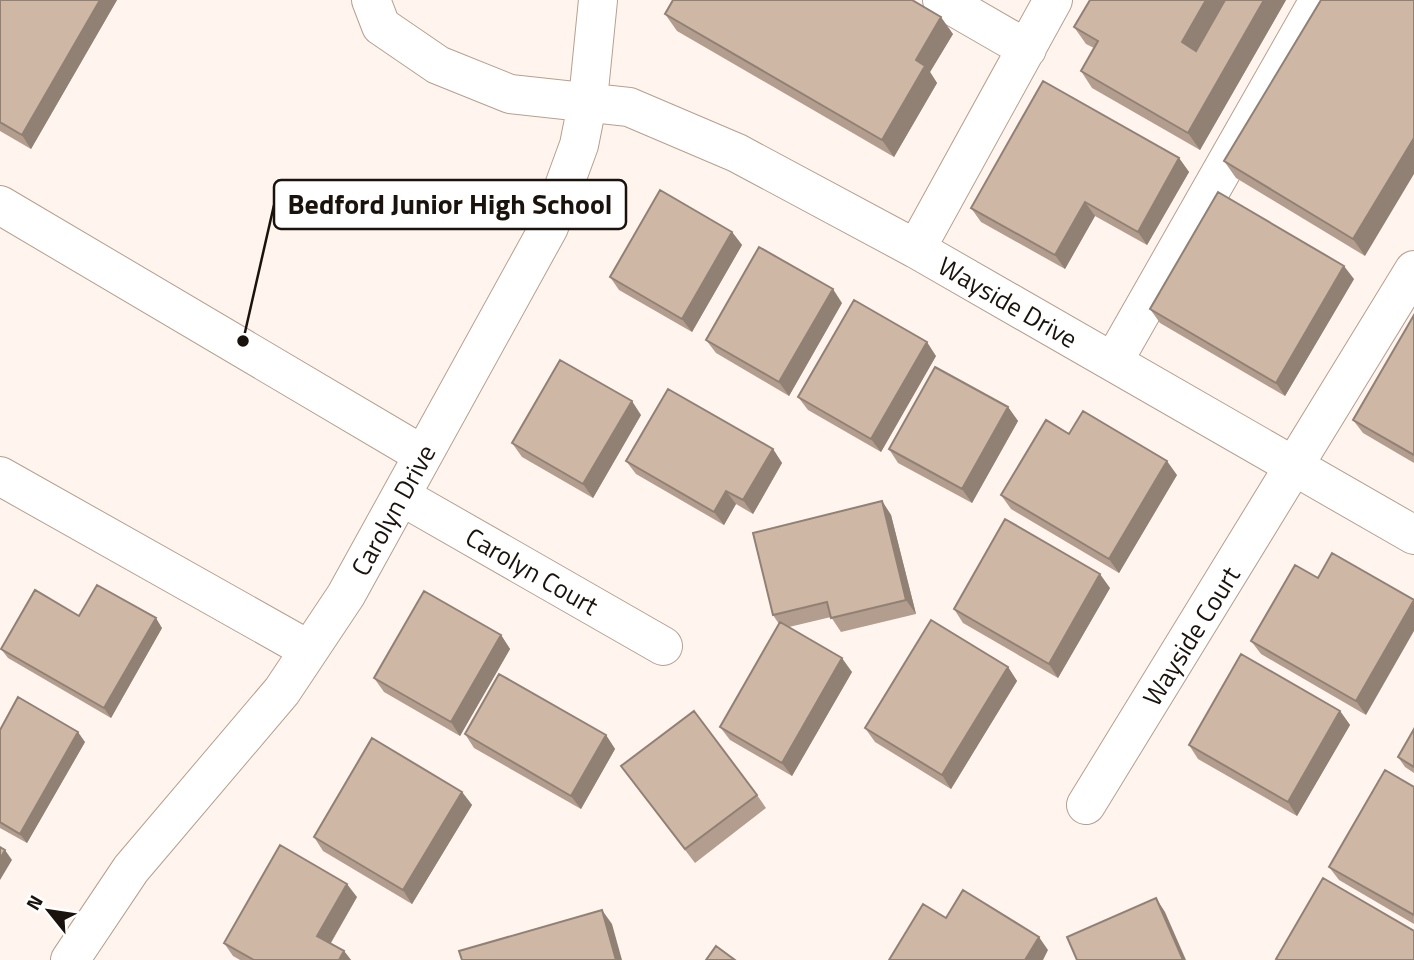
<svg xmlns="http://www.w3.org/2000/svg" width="1414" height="960" font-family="'Titillium Web',sans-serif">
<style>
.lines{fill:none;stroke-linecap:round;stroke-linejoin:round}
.minor-casing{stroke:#b69f8e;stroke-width:40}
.minor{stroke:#fff;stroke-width:38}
.wall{fill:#b29d8e}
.shaded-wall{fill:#918074}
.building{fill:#cfb7a5;stroke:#918074;stroke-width:2}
.labels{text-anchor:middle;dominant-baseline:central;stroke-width:5;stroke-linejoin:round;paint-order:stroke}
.street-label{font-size:26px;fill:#1a120c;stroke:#fff}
.leader{fill:none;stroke:#1a120c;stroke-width:2.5}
.callout-dot{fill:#1a120c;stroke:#fff;stroke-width:2.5}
.callout{fill:#fff;stroke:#1a120c;stroke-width:2.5}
.callout-label{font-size:28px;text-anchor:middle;font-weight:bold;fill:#1a120c}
</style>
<rect width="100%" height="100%" fill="#fff5ee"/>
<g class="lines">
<defs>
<path id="minor" d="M 371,0 L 381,26 L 438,65 L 510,94 L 629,107 L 737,153 L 916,249 L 1414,535
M 942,0 L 1027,49
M 0,205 L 423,455
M 916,249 L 1053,0
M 1113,362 L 1319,0
M 0,476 L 309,650
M 401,496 L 663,646
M 1086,805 L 1414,270
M 70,960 L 131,869 L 282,691 L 346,595 L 549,227 L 579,145 L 588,100 L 598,0"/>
</defs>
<use href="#minor" class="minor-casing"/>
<use href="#minor" class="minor"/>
</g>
<path class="wall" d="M 0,0 L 117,0 L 31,149 L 0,131 Z
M 1090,0 L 1286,0 L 1200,150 L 1092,88 L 1081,71 L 1094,48 L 1086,44 L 1074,27 Z
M 1321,0 L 1365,256 L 1236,178 L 1224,161 Z
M 665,14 L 953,34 L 930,72 L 937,83 L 894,157 L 677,31 Z
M 1179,158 L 1189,172 L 1147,245 L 1095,216 L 1065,269 L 981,222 L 971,208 Z
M 732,232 L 742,245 L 692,332 L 619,290 L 610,277 Z
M 1354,279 L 1285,396 L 1160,323 L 1150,309 Z
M 842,303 L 789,396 L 716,353 L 706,340 Z
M 1414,315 L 1414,463 L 1363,433 L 1353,420 Z
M 936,356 L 881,452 L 808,410 L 798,397 Z
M 1008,407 L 1018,421 L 972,503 L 898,463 L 889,449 Z
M 641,415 L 593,498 L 522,457 L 512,443 Z
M 773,449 L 782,463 L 753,514 L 736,504 L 724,525 L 636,474 L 626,461 Z
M 1177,475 L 1119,573 L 1011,509 L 1001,495 Z
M 882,501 L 891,515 L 916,614 L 841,632 L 831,617 L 789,627 L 852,672 L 792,776 L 730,740 L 720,727 L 779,624 L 773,615 Z
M 1295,565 L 1366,715 L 1261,654 L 1251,641 Z
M 1110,588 L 1058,678 L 963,623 L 954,609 Z
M 79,616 L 162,628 L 111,718 L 8,658 L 1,649 Z
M 501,635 L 510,649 L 460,736 L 384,692 L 374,678 Z
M 1008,667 L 1017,681 L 951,789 L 875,742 L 865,728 Z
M 1340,711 L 1350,725 L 1297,816 L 1198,759 L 1189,745 Z
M 1414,729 L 1414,773 L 1405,767 L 1398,757 Z
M 0,730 L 85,742 L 27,843 L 0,828 Z
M 465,734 L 606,735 L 615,749 L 581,809 L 474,748 Z
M 621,766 L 757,795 L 766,808 L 695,863 Z
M 1414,787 L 1414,924 L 1339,880 L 1329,867 Z
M 462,792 L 472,805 L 412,904 L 323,851 L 314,837 Z
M 357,897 L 331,943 L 344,951 L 351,960 L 240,960 L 233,956 L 224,943 Z"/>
<path class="shaded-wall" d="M 100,0 L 117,0 L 31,149 L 22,135 Z
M 1206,0 L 1227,0 L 1193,59 L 1182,42 Z
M 1264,0 L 1286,0 L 1200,150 L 1188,133 Z
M 941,17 L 953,34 L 930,72 L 937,83 L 894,157 L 882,140 L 916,60 Z
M 1414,138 L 1414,174 L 1365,256 L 1353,239 Z
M 1179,158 L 1189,172 L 1147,245 L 1138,232 Z
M 1085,202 L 1095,216 L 1065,269 L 1055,255 Z
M 732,232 L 742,245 L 692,332 L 682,319 Z
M 1344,266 L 1354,279 L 1285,396 L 1276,383 Z
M 833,289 L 842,303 L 789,396 L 779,382 Z
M 927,342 L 936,356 L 881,452 L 871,439 Z
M 632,401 L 641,415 L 593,498 L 583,484 Z
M 1008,407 L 1018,421 L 972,503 L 962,489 Z
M 773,449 L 782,463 L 753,514 L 743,500 Z
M 1167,461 L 1177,475 L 1119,573 L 1109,559 Z
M 726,491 L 736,504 L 724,525 L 714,512 Z
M 882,501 L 891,515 L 916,614 L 906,600 Z
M 1100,574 L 1110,588 L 1058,678 L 1049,664 Z
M 1414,601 L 1414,631 L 1366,715 L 1356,701 Z
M 156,618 L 162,628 L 111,718 L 104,708 Z
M 501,635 L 510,649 L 460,736 L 451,722 Z
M 842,658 L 852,672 L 792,776 L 782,763 Z
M 1008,667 L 1017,681 L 951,789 L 942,775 Z
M 1340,711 L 1350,725 L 1297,816 L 1288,802 Z
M 78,732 L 85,742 L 27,843 L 20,834 Z
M 606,735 L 615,749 L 581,809 L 571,796 Z
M 462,792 L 472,805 L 412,904 L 403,890 Z
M 5,850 L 12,860 L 0,880 L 0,859 Z
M 347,884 L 357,897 L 327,949 L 317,936 Z
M 1156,898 L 1165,912 L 1186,960 L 1183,960 Z
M 602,910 L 612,924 L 622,960 L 616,960 Z
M 1039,937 L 1048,950 L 1043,960 L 1025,960 Z
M 344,951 L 351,960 L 339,960 Z"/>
<path class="building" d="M 0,0 L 100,0 L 22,135 L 0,122 Z
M 673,0 L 912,0 L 941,17 L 916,60 L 925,66 L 882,140 L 665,14 Z
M 1090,0 L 1206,0 L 1182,42 L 1196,51 L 1225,0 L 1264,0 L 1188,133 L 1081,71 L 1098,41 L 1074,27 Z
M 1321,0 L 1414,0 L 1414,138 L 1353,239 L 1224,161 Z
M 1043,81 L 1179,158 L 1138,232 L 1085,202 L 1055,255 L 971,208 Z
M 660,190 L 732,232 L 682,319 L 610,277 Z
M 1218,192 L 1344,266 L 1276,383 L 1150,309 Z
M 759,247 L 833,289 L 779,382 L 706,340 Z
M 854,300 L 927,342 L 871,439 L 798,397 Z
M 1414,315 L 1414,455 L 1353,420 Z
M 560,360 L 632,401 L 583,484 L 512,443 Z
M 935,367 L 1008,407 L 962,489 L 889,449 Z
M 668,389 L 773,449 L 743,500 L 726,491 L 714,512 L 626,461 Z
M 1083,411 L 1167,461 L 1109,559 L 1001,495 L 1046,420 L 1069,434 Z
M 882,501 L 906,600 L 831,618 L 827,602 L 773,615 L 753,533 Z
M 1005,519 L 1100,574 L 1049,664 L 954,609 Z
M 1332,553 L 1414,600 L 1356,701 L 1251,641 L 1295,565 L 1318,578 Z
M 97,585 L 156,618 L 104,708 L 1,649 L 35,590 L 79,616 Z
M 424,591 L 501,635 L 451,722 L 374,678 Z
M 931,620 L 1008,667 L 942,775 L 865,728 Z
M 780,622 L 842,658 L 782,763 L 720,727 Z
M 1241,654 L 1340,711 L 1288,802 L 1189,745 Z
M 499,674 L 606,735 L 571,796 L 465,734 Z
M 18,697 L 78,732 L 20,834 L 0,822 L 0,730 Z
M 694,711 L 757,795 L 685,849 L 621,766 Z
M 1414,729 L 1414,767 L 1398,757 Z
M 372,738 L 462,792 L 403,890 L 314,837 Z
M 1385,770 L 1414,787 L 1414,915 L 1329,867 Z
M 280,845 L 347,884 L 317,936 L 344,951 L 339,960 L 254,960 L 224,943 Z
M 0,847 L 5,850 L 0,859 Z
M 1323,878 L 1414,931 L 1414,960 L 1278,960 L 1276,959 Z
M 963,890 L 1039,937 L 1025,960 L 889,960 L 923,904 L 946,918 Z
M 1156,898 L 1183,960 L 1077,960 L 1067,937 Z
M 602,910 L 616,960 L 462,960 L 459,951 Z
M 716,946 L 735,960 L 706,960 Z"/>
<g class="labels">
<g class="street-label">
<text transform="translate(1008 302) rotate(30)">Wayside Drive</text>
<text transform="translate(393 510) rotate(-61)">Carolyn Drive</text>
<text transform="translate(532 571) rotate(30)">Carolyn Court</text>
<text transform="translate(1191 636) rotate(-58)">Wayside Court</text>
</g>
</g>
<path class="leader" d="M243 341L274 205"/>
<circle class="callout-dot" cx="243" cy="341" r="7"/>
<rect class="callout" x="274" y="180" width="352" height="49" rx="7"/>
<g class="callout-label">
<text x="450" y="214">Bedford Junior High School</text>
</g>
<g transform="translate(49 911) rotate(300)" stroke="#ffffff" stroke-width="5" paint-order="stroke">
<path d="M0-5L12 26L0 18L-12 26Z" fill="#1a120c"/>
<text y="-10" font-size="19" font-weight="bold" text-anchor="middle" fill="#1a120c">N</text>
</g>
</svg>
